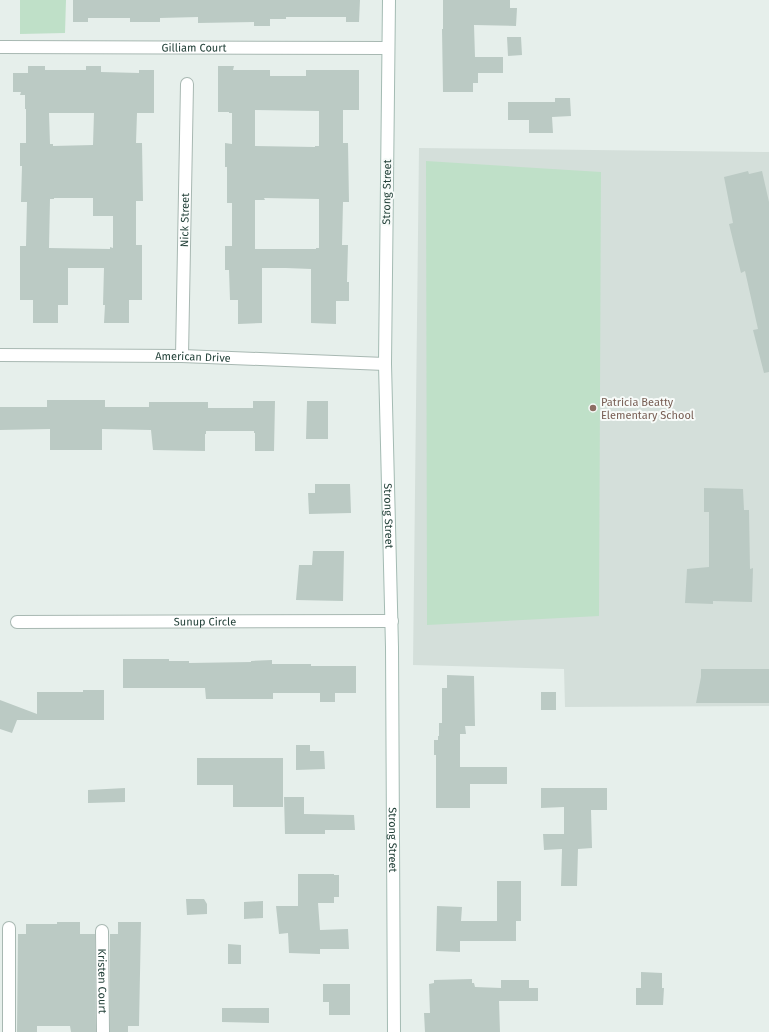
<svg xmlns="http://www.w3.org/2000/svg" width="769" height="1032" font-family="'Fira Sans',sans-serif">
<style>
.built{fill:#d4dfda}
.green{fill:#bfe0c8}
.building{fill:#bbcac4;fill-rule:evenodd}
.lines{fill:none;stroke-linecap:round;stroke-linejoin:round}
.street-casing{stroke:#a8b8b2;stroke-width:14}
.secondary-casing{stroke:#a4bbb3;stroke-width:14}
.street{stroke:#fff;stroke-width:12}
.secondary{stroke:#fff;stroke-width:12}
.education-dot{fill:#8d6e63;stroke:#f7fbf9;stroke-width:1.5}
.labels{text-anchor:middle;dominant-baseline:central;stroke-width:4;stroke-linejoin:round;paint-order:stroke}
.street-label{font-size:11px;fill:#24423a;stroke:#f7fbf9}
.education-label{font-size:11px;fill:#785e54;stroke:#f7fbf9;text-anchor:start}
</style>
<rect width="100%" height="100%" fill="#e6efeb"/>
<path class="built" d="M 419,148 L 769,152 L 769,706 L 565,707 L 564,669 L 413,665 Z"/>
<path class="green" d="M 20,0 L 66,0 L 65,33 L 20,34 Z
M 426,161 L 601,172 L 599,616 L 427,625 Z"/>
<path class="building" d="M 73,0 L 360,0 L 359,22 L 346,22 L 346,17 L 286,17 L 286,19 L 270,19 L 270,26 L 254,26 L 254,22 L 198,23 L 198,17 L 160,18 L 160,22 L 130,22 L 130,18 L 88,18 L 88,22 L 73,22 Z
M 443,0 L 510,0 L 510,8 L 517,8 L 516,26 L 474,25 L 475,57 L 503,57 L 503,73 L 478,73 L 478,83 L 473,83 L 473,92 L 443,92 L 442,29 L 443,29 Z
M 507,37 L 521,37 L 522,55 L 508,56 Z
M 28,66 L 45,66 L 45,70 L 86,70 L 86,66 L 101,66 L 101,72 L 139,73 L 139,70 L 154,70 L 154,113 L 137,113 L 136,143 L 142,143 L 143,201 L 136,201 L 136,245 L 142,245 L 142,300 L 129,300 L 129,323 L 104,323 L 105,305 L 103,305 L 104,268 L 68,268 L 68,305 L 58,305 L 58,323 L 33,323 L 33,300 L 20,300 L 20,246 L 26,246 L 27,202 L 21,202 L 22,166 L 20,166 L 20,143 L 26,143 L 26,109 L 25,109 L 25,95 L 20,95 L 21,92 L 13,92 L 13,73 L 28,73 ZM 49,113 L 94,113 L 93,145 L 53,146 L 53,144 L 50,144 ZM 54,198 L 93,198 L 93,216 L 113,216 L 113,248 L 110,247 L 110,249 L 49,248 L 50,199 L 54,199 Z
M 218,66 L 234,66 L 233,70 L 270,70 L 270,76 L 306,76 L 306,70 L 359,70 L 359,110 L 343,110 L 343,143 L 348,143 L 349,202 L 343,202 L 342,245 L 348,245 L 347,282 L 349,282 L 349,301 L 336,301 L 336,324 L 311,323 L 311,269 L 286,268 L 262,268 L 262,323 L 238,324 L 238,300 L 230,300 L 229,270 L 225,270 L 225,246 L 232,246 L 232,203 L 227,203 L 227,167 L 225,167 L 225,143 L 232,144 L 232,113 L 229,113 L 229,112 L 218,112 ZM 255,110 L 319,111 L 319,146 L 315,146 L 315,147 L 255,146 ZM 264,198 L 319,199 L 319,248 L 316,248 L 316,249 L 255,249 L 255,200 L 265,200 Z
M 555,98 L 570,98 L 571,116 L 552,117 L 553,133 L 529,133 L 529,120 L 508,120 L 508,102 L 555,102 Z
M 748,171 L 749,174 L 762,171 L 769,202 L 769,372 L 764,373 L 753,330 L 758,329 L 745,271 L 741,273 L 729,224 L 733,223 L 724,177 Z
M 47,400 L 105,400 L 105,407 L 149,407 L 149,402 L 208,402 L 208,408 L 253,408 L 253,401 L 275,401 L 274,451 L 255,451 L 255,433 L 254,433 L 254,431 L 206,431 L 206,434 L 205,434 L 205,451 L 153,450 L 151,430 L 102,429 L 102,450 L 50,450 L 50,429 L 0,430 L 0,407 L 47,407 Z
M 307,401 L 328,401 L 328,439 L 306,439 Z
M 315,484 L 350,484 L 351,513 L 309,514 L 308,493 L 315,493 Z
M 704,488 L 743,489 L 744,510 L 749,510 L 750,569 L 753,568 L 752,602 L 713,601 L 713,604 L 685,603 L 687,569 L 709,567 L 709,512 L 704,512 Z
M 313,551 L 344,551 L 343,601 L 296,600 L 299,565 L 312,565 Z
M 123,659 L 169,659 L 169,661 L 189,661 L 189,663 L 251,662 L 251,661 L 272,660 L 272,664 L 311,664 L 311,666 L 356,666 L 356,693 L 335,693 L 335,702 L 320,702 L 320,693 L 273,693 L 273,699 L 206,699 L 205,688 L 123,688 Z
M 701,669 L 769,669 L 769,703 L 696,703 L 701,677 Z
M 447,675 L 474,676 L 475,726 L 465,726 L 466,734 L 460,734 L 460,767 L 507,767 L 507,784 L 470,784 L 470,808 L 436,808 L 436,755 L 434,755 L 434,740 L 438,740 L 438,736 L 439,736 L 439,723 L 442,723 L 442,688 L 447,688 Z
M 83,690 L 104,690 L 104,720 L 17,720 L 12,733 L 0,729 L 0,700 L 37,714 L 37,692 L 83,692 Z
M 541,692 L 556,692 L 556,710 L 541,710 Z
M 296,745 L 310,745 L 310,751 L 324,751 L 325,769 L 296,770 Z
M 197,758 L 283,758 L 283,807 L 233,807 L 233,785 L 197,785 Z
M 125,788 L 125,802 L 88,803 L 88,790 Z
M 541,788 L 607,788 L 607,810 L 591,810 L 592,848 L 578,849 L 577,886 L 561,886 L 562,849 L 544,850 L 543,834 L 564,834 L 564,807 L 541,808 Z
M 284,797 L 304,797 L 304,814 L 354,815 L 355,830 L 325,830 L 325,834 L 285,834 Z
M 298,874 L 334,874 L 334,875 L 339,875 L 339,897 L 334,897 L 334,903 L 318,903 L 320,930 L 348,929 L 349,949 L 320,949 L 320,954 L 289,953 L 288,933 L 279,934 L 276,906 L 298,906 Z
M 497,881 L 521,881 L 521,921 L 516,921 L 516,941 L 460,941 L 460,952 L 436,951 L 437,906 L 462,907 L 461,921 L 497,921 Z
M 186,899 L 204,899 L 207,904 L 207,914 L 187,915 Z
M 263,901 L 263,918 L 244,919 L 244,902 Z
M 57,922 L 80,922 L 80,934 L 95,934 L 96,1032 L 71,1032 L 70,1026 L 37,1026 L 37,1032 L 17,1032 L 18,934 L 26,934 L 26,924 L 57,924 Z
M 118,922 L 141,922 L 139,1026 L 128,1026 L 128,1032 L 110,1032 L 110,934 L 118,934 Z
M 228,944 L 241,945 L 241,964 L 228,964 Z
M 641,972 L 662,973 L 662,988 L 664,988 L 663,1005 L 636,1005 L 636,988 L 641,988 Z
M 472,979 L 472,983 L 474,983 L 475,987 L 501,988 L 501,980 L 529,980 L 529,988 L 538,988 L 538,1001 L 499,1001 L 500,1032 L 425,1032 L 424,1013 L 430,1013 L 429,984 L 434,983 L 434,980 Z
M 323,984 L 350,984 L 350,1015 L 329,1015 L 329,1002 L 323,1002 Z
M 222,1008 L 269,1008 L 269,1023 L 222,1022 Z"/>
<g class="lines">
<defs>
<g id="street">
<path id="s1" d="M 0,47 L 388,48"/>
<path id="s2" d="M 0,355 L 182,356 L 385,364"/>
<path id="s3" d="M 182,356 L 187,84"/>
<path id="s4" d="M 17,622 L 392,621"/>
<path id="s5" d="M 102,931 L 103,1032"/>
<path d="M 9,1032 L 9,928"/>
</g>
<g id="secondary">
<path id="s6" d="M 389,0 L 385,364 L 392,647 L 394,1032"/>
</g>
</defs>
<use href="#street" class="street-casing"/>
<use href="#secondary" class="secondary-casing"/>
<use href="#street" class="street"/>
<use href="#secondary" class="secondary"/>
</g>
<circle class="education-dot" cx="593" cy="408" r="4"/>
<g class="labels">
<g class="street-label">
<text stroke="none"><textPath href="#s1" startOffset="194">Gilliam Court</textPath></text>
<text transform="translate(387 192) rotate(-89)">Strong Street</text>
<text stroke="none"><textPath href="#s3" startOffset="136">Nick Street</textPath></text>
<text stroke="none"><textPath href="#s2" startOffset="193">American Drive</textPath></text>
<text stroke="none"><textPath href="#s6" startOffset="516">Strong Street</textPath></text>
<text stroke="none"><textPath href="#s4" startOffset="188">Sunup Circle</textPath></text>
<text stroke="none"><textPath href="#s6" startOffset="840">Strong Street</textPath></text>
<text stroke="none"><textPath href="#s5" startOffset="50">Kristen Court</textPath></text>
</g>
<g class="education-label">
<text x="601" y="402">Patricia Beatty<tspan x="601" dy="13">Elementary School</tspan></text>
</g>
</g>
</svg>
